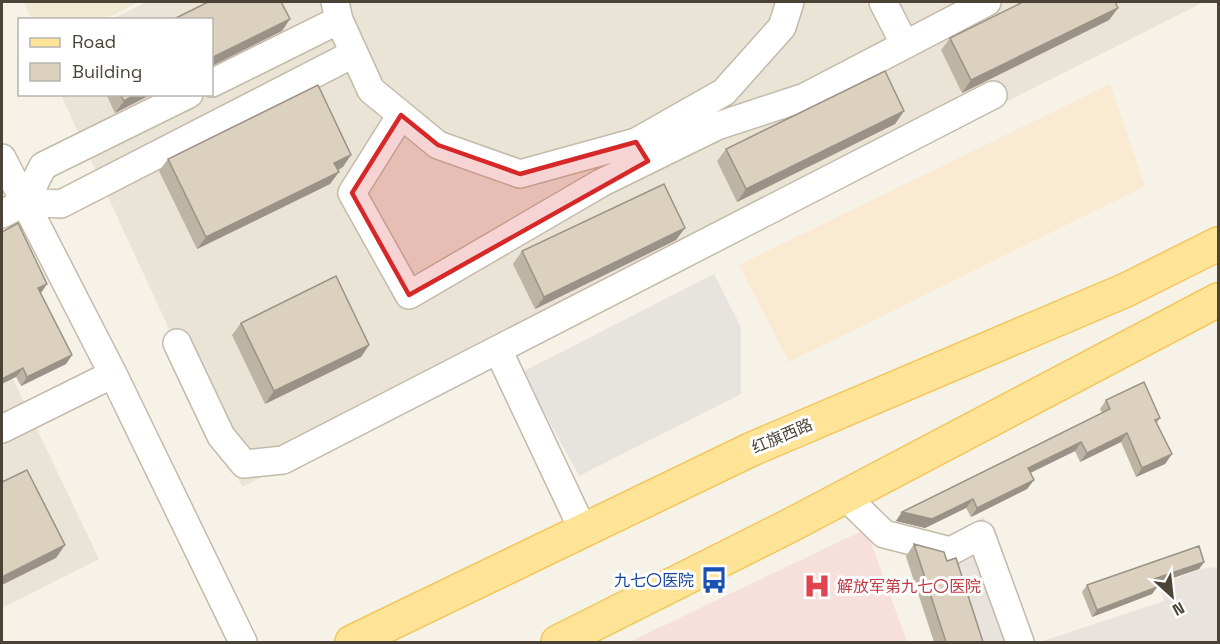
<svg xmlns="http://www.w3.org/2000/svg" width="1220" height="644" font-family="'Space Grotesk','Noto Sans SC',sans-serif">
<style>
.residential{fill:#eae4d6}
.commercial{fill:#faead2}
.industrial{fill:#e8e3dd}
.education{fill:#f0e8d1}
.medical{fill:#f7dfdb}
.parking{fill:#e7e4e0}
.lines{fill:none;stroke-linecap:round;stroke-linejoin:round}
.minor-casing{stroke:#c3baa9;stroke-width:30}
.major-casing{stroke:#f2c75b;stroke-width:36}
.minor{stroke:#fff;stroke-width:27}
.major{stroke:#ffe498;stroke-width:33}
.wall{fill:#bdb4a4}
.shaded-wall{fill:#9a9286}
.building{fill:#dcd1bf;stroke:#9a9286;stroke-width:1.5}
.marked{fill:#d62828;fill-opacity:0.2;stroke:#d62828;stroke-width:4.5;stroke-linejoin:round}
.labels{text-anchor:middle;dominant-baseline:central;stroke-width:6;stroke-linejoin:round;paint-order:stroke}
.street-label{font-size:16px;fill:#4a4336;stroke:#fff}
.transit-label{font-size:16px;fill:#164399;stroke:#fff;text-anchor:end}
.health-label{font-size:16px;fill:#be3a42;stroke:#fff;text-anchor:start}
</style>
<rect width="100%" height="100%" fill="#f6f2e8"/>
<path class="residential" d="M 147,2 L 1204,2 L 242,487 L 61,95 L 212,94 L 212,20 L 112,19 Z
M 2,356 L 99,559 L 2,608 Z"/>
<path class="commercial" d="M 1110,84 L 1145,186 L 789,362 L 739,265 Z"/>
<path class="industrial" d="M 984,517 L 1032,642 L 934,642 L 905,556 Z
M 1218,567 L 1218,642 L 1040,642 L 1164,601 L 1159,586 L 1199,569 Z"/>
<path class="education" d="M 23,2 L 139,2 L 103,20 L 32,19 Z"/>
<path class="medical" d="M 866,529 L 907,642 L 629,642 Z"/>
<path class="parking" d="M 714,274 L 741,327 L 741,394 L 579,476 L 522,372 Z"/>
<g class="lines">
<defs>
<path id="minor" d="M 335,2 L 339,20 L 371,90 L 438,145 L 520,174 L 636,142 L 724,92 L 782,27 L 790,2
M 883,2 L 905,45
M 212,83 L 339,20
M 401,115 L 352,193 L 409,295 L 601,183 L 717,126 L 805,97 L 987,2
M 2,158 L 113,374 L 243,642
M 25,202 L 43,166 L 189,94
M 2,214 L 25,202 L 61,204 L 353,54
M 177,343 L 221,436 L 244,464 L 283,460 L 993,95
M 498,350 L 583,530
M 2,429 L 113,374
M 845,496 L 884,534 L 951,551 L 981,535 L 1020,642"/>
<path id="major" d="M 352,642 L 752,449 L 1126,290 L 1218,244
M 558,642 L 789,526 L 1218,300"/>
</defs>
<use href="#minor" class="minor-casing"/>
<use href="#major" class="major-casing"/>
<use href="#minor" class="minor"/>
<use href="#major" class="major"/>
</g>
<path class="wall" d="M 1118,8 L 1109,20 L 962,93 L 941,50 L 950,38 Z
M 106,94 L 152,94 L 115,113 Z
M 904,111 L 895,124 L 737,202 L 717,161 L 726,149 Z
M 168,159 L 343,167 L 338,170 L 330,184 L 197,249 L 159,171 Z
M 676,240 L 535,309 L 513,264 L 522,251 Z
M 41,293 L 72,355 L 66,364 L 21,386 L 16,377 Z
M 241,323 L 369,345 L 361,357 L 265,404 L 232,335 Z
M 1106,400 L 1160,418 L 1157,423 L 1172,454 L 1165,464 L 1136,477 L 1121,442 L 1080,462 L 1075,451 L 1030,473 L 1034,480 L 1027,489 L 971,517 L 966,508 L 925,528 L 896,521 L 902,512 L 1102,413 L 1100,409 Z
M 914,544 L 947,561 L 983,642 L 934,642 L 906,556 Z
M 1204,562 L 1199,569 L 1156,584 L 1157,587 L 1152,594 L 1092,617 L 1082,592 L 1087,585 Z"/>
<path class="shaded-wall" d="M 1118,8 L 1109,20 L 962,93 L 971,80 Z
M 290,19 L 282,31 L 212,66 L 212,60 L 213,57 Z
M 136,94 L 152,94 L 115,113 L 124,101 Z
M 904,111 L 895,124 L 737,202 L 746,189 Z
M 351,155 L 343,167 L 326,176 L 334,163 Z
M 339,172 L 330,184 L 197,249 L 206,237 Z
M 685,228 L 676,240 L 535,309 L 544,297 Z
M 47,284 L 41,293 L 38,288 Z
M 369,345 L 361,357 L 265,404 L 274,391 Z
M 72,355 L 66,364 L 21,386 L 27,377 Z
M 23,368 L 16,377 L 2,384 L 2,379 Z
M 1127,433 L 1121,442 L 1080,462 L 1087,453 Z
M 1081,442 L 1075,451 L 1022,477 L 1028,468 Z
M 1172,454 L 1165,464 L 1136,477 L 1142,468 Z
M 1034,480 L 1027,489 L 971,517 L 977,508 Z
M 973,499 L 966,508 L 925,528 L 896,521 L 902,512 Z
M 65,545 L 56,558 L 2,585 L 2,577 Z
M 1204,562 L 1199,569 L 1149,586 L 1154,579 Z
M 1157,587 L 1152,594 L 1092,617 L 1097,610 Z"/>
<path class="building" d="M 208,2 L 281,2 L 290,19 L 213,57 L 212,60 L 212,20 L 172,20 Z
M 1023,2 L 1115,2 L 1118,8 L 971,80 L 950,38 Z
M 885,71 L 904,111 L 746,189 L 726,149 Z
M 318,85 L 351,155 L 334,163 L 339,172 L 206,237 L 168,159 Z
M 120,94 L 136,94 L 124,101 Z
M 664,184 L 685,228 L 544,297 L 522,251 Z
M 18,223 L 47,284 L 38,288 L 72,355 L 27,377 L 23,368 L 2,379 L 2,232 Z
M 336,276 L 369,345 L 274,391 L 241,323 Z
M 1144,382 L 1160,418 L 1155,420 L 1172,454 L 1142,468 L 1127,433 L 1087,453 L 1081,442 L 1028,468 L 1034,480 L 977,508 L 973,499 L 932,519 L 902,512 L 1110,409 L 1106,400 Z
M 27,470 L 65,545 L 2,577 L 2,482 Z
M 914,544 L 944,552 L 947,561 L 956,558 L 983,642 L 946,642 Z
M 1199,546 L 1204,562 L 1154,579 L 1157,587 L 1097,610 L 1087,585 Z"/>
<path class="marked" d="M 401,115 L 438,145 L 520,174 L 636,142 L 648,161 L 409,295 L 352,193 Z"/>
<defs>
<symbol id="bus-bare" viewBox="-9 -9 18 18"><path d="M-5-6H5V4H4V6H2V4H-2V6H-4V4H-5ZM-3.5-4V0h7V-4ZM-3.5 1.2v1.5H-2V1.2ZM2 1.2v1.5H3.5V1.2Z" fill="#1a4fb4" stroke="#fff" stroke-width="2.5" paint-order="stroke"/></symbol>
<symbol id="hospital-bare" viewBox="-9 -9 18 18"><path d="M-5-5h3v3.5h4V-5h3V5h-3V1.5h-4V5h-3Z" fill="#e0444e" stroke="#fff" stroke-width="2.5" paint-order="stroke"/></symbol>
</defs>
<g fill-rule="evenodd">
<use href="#bus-bare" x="695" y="561" width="38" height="38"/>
<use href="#hospital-bare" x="798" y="567" width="38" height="38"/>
</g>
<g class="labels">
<g class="street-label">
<text transform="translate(782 436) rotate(-23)">红旗西路</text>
</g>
<g class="transit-label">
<text x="694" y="580">九七〇医院</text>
</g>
<g class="health-label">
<text x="837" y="586">解放军第九七〇医院</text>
</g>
</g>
<rect width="1220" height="644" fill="none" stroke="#4a4336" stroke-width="6"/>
<rect x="18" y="18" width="195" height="78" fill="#ffffff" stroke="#b7b4af" stroke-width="1.5"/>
<rect x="30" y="38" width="30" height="9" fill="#ffe498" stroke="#b7b4af" stroke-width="1.5"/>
<text x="72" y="48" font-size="18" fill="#4a4336">Road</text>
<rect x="30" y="63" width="30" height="18" fill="#dcd1bf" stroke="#b7b4af" stroke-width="1.5"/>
<text x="72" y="78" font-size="18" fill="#4a4336">Building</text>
<g transform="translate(1172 596) rotate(153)" stroke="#ffffff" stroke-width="4.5" paint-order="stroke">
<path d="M0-4.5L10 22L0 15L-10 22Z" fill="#4a4336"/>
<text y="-9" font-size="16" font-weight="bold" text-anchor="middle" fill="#4a4336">N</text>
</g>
</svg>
